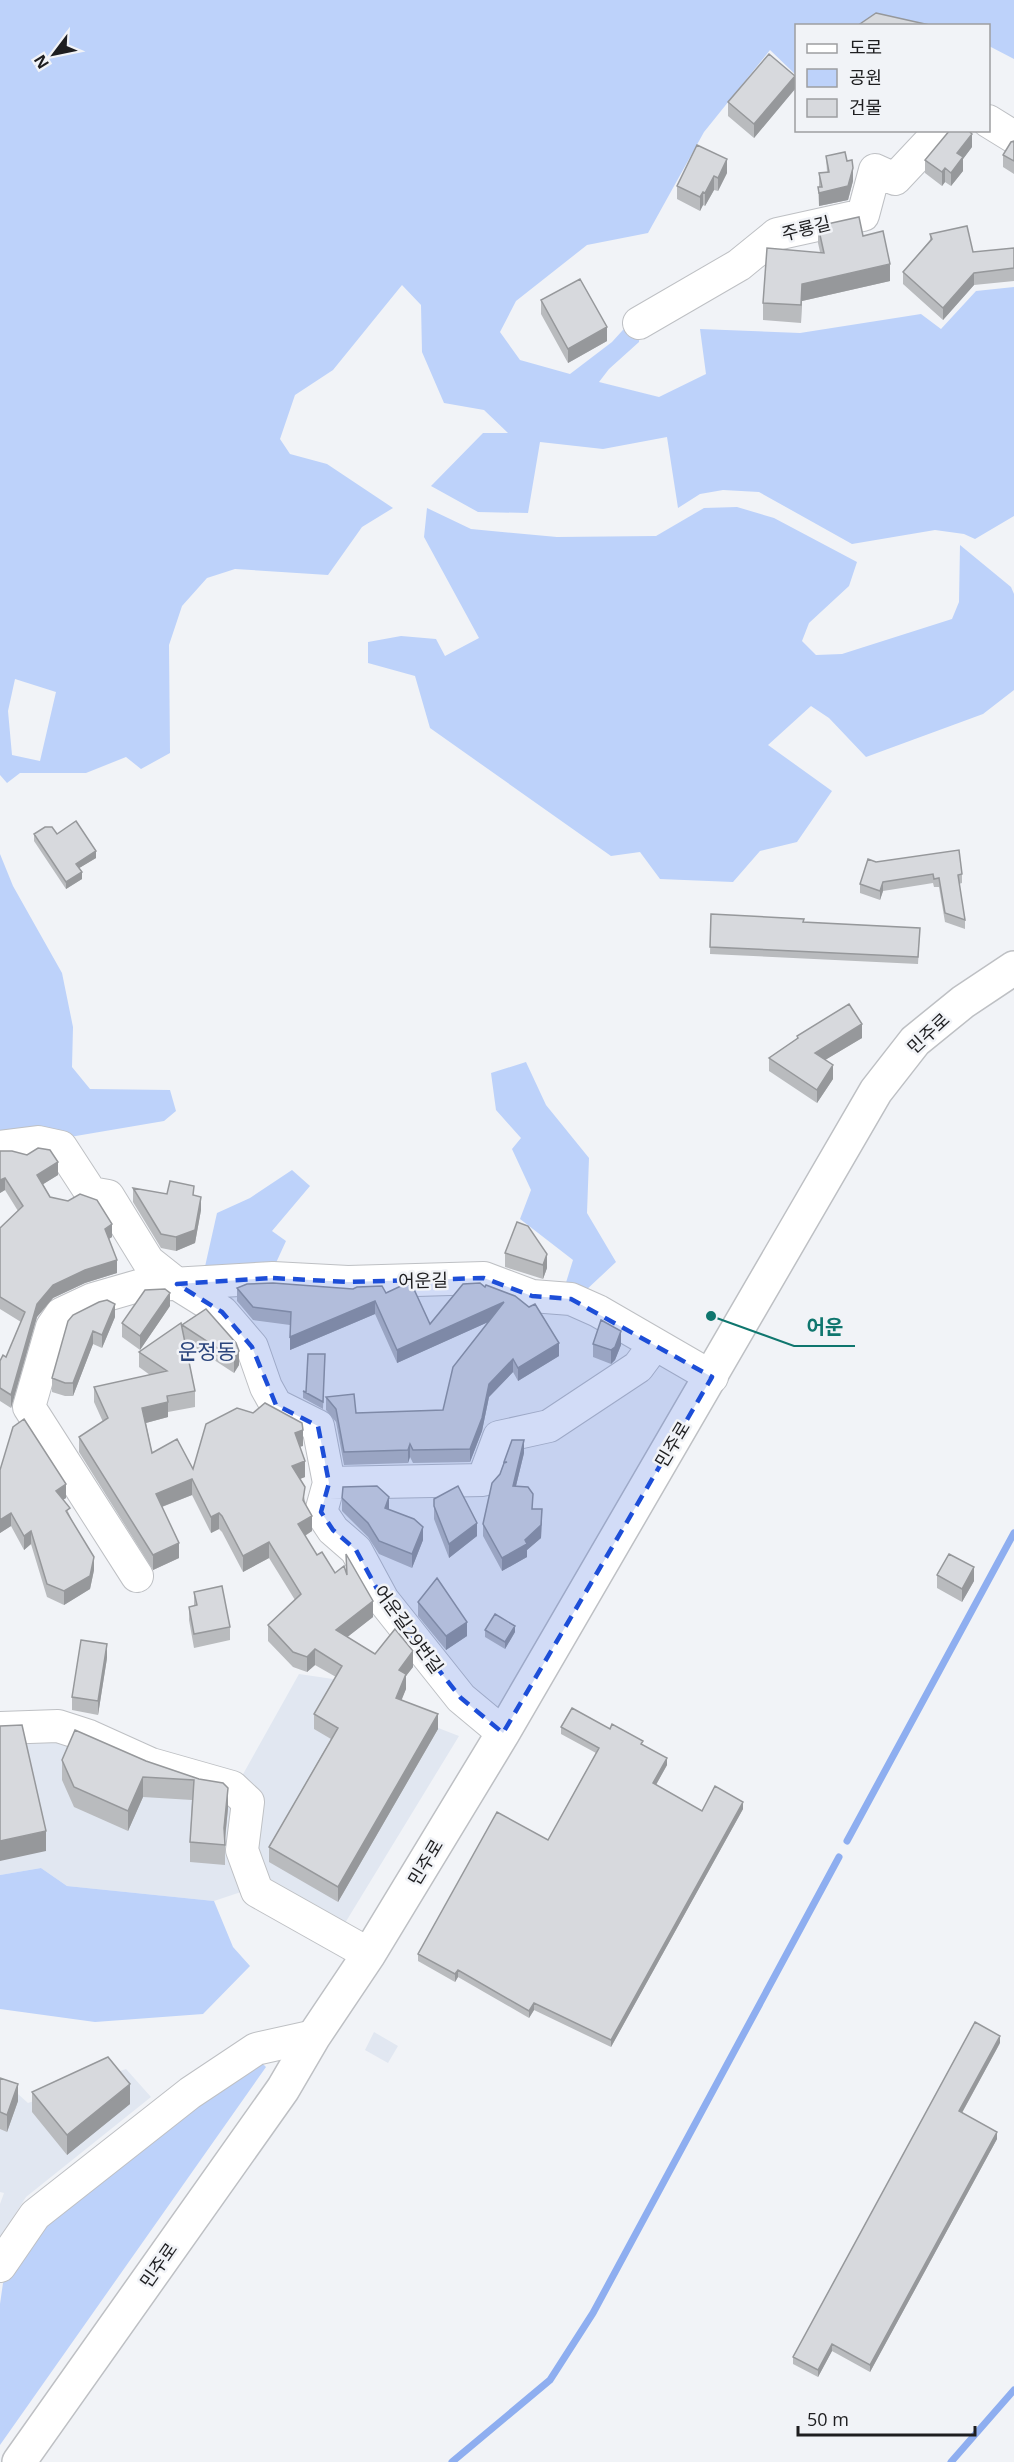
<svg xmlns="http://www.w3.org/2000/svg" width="1014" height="2462" font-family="'Open Sans','Noto Sans KR',sans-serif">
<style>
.built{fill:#e1e7f1}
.green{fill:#bdd2fa;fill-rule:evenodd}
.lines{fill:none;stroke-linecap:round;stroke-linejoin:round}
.stream{stroke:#8eaef0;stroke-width:7}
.minor-casing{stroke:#bec0c4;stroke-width:34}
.major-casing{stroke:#bec0c4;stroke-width:36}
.minor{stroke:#fff;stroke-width:32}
.major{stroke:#fff;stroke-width:33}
.wall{fill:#b9bbbe}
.shaded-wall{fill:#96989b}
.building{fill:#d7d9dd;stroke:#96989b;stroke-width:1.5}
.marked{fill:#1d4ed8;fill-opacity:0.2;stroke:#1d4ed8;stroke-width:4.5;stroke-dasharray:12 8;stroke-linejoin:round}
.labels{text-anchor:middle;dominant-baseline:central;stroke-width:5;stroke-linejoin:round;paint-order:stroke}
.street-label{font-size:18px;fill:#1e1e20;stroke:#f1f3f7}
.quarter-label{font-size:21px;fill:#2a447c;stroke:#f1f3f7}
.leader{fill:none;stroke:#0f766e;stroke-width:2}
.callout-dot{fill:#0f766e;stroke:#f1f3f7;stroke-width:2}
.callout-label{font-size:20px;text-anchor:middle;font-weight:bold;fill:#0f766e;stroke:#f1f3f7;stroke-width:5;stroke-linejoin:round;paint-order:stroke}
</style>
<rect width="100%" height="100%" fill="#f1f3f7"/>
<path class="built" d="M 299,1674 L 333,1679 L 376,1704 L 459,1736 L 342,1928 L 261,1878 L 242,1776 Z
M 27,1733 L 229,1795 L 236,1816 L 241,1892 L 214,1901 L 67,1886 L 41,1868 L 0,1875 L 0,1737 Z
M 374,2032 L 398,2046 L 388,2063 L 365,2050 Z
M 126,2069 L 151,2097 L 26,2197 L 0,2238 L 0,2204 L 4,2193 L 0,2192 L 0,2084 L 9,2086 L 28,2103 Z"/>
<path class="green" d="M 0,0 L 1014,0 L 1014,59 L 989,46 L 988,26 L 796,26 L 796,75 L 770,50 L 704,132 L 648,233 L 587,245 L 516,301 L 500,332 L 520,360 L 570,374 L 612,342 L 632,320 L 640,332 L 639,342 L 609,369 L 599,382 L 659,397 L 706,374 L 700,329 L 800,333 L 921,314 L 941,329 L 976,291 L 1014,287 L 1014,516 L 975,539 L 964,534 L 935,530 L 852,544 L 759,492 L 723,490 L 700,494 L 678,508 L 667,437 L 603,449 L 540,442 L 528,513 L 478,512 L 431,486 L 483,433 L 508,433 L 484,410 L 444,403 L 422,352 L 421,305 L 402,285 L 333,370 L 295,395 L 280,439 L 290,454 L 327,464 L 393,508 L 362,527 L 328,575 L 235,569 L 207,578 L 182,606 L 169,645 L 170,753 L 141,769 L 126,757 L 86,773 L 20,773 L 7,783 L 0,775 ZM 15,679 L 56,692 L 40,761 L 12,755 L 8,711 Z
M 737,507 L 774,518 L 857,562 L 849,586 L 809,623 L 802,641 L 816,655 L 842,654 L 952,619 L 959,602 L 960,545 L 1011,587 L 1014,594 L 1014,690 L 983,714 L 866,757 L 829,718 L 811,706 L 768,745 L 832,791 L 797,842 L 760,851 L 733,882 L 660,879 L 640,852 L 611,856 L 430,728 L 415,676 L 368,663 L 368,642 L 401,636 L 436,639 L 445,656 L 479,638 L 424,537 L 427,508 L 471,529 L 557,537 L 656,536 L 704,508 Z
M 0,854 L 13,886 L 62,973 L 73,1027 L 72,1067 L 90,1089 L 170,1090 L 176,1111 L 164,1121 L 64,1138 L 0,1135 Z
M 526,1062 L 546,1105 L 589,1158 L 587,1213 L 616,1262 L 584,1292 L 564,1289 L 573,1260 L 520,1219 L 531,1190 L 512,1149 L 521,1138 L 496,1110 L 491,1073 Z
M 292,1170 L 310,1186 L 272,1231 L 286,1241 L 275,1265 L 204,1271 L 217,1213 L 250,1198 Z
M 41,1868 L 67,1886 L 214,1901 L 233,1947 L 250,1966 L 203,2014 L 95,2022 L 0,2009 L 0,1875 Z
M 260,2061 L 266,2067 L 0,2445 L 0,2304 L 3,2283 L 46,2223 L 196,2103 Z"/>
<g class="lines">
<path class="stream" d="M 847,1841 L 1014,1533
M 452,2462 L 550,2380 L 593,2313 L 839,1857
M 951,2462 L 1014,2390"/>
<defs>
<path id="minor" d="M 988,121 L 1014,137
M 639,323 L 739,265 L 777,234 L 863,215 L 875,170 L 895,179 L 941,130
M 0,1147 L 38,1142 L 61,1147 L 91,1193 L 108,1196 L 148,1261 L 177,1284 L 222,1312 L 252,1347 L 266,1387 L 276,1405 L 318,1426 L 329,1483 L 321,1512 L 333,1530 L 356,1550 L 383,1600 L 461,1698 L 503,1733
M 329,1483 L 483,1480 L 499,1437 L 549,1426 L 638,1367 L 655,1344
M 137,1576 L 29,1407 L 52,1327 L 61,1314 L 93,1299 L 138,1286 L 273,1278 L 348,1282 L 484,1278 L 532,1296 L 571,1299 L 598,1311 L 712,1377
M 0,1728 L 58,1726 L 89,1736 L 151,1764 L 232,1787 L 248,1802 L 242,1850 L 257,1891 L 369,1954
M 0,2266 L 35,2215 L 190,2093 L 256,2049 L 314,2036"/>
<path id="major" d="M 19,2462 L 283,2089 L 314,2036 L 369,1954 L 503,1733 L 876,1091 L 915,1041 L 963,1002 L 1014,968"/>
</defs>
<use href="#minor" class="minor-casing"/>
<use href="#major" class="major-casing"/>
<use href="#minor" class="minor"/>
<use href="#major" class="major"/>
</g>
<path class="wall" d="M 795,89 L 754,138 L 728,116 L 728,102 Z
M 1014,141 L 1014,174 L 1003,167 L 1003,155 Z
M 972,147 L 963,159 L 963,171 L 951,186 L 945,182 L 942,186 L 925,173 L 925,160 Z
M 826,156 L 847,161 L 853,181 L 848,200 L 819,206 L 818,187 L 819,187 L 819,173 L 827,172 Z
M 727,173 L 718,191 L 714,190 L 705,206 L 703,205 L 700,211 L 677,199 L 677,186 Z
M 818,226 L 863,236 L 890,281 L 802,301 L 801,323 L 763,320 L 763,303 L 820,252 L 818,243 Z
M 930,234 L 973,252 L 1014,248 L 1014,281 L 974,285 L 943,320 L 903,284 L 903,272 L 930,240 Z
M 541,300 L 607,341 L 568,363 L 541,314 Z
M 34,834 L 57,834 L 96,858 L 79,868 L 82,879 L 66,889 L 34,841 Z
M 876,862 L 962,874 L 962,883 L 959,884 L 965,920 L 965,929 L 945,922 L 939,887 L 934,887 L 933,883 L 883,891 L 880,900 L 860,893 L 860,884 Z
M 711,914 L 803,922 L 920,928 L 918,964 L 710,954 Z
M 797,1036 L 862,1038 L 825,1060 L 833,1079 L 817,1103 L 769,1071 L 769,1058 L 797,1039 Z
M 0,1151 L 58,1175 L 43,1184 L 50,1197 L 112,1237 L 109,1239 L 117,1273 L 85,1283 L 53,1298 L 37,1317 L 11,1408 L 0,1401 L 0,1361 L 6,1357 L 21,1322 L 0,1309 L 0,1228 L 18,1211 L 5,1190 L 0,1193 Z
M 133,1188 L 167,1194 L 194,1195 L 201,1210 L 195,1243 L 176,1251 L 161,1248 L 133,1202 Z
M 528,1226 L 547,1268 L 543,1279 L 505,1267 L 505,1253 Z
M 463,1284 L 559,1356 L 518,1381 L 513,1372 L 489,1397 L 482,1431 L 470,1462 L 413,1463 L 410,1457 L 408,1463 L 344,1465 L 336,1422 L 326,1410 L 326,1397 L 356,1413 L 443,1410 L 488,1322 L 397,1363 L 375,1314 L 290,1350 L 290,1325 L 253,1320 L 237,1301 L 237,1288 L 386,1293 L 430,1324 Z
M 170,1306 L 140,1350 L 122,1337 L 122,1323 Z
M 206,1309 L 239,1365 L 234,1373 L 185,1341 L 195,1391 L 195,1407 L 168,1412 L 168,1417 L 146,1423 L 152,1453 L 193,1469 L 303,1446 L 300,1447 L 305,1477 L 300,1479 L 312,1531 L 305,1536 L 317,1555 L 335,1573 L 346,1572 L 346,1554 L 373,1617 L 347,1637 L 375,1654 L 413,1667 L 406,1676 L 406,1689 L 401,1700 L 438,1729 L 338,1902 L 269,1862 L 269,1847 L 331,1739 L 314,1729 L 314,1714 L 336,1677 L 315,1665 L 307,1672 L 293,1667 L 268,1641 L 268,1625 L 295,1600 L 269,1558 L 243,1572 L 222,1532 L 219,1529 L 211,1533 L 192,1495 L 162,1507 L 179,1558 L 153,1570 L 79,1452 L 79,1437 L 103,1422 L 94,1402 L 94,1387 L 150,1375 L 139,1367 L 139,1352 Z
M 115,1317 L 102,1348 L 93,1344 L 73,1396 L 65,1396 L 52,1392 L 52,1378 L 68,1321 Z
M 593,1344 L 621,1345 L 615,1360 L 611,1364 L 593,1357 Z
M 325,1354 L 323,1409 L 303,1398 L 303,1391 L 306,1392 Z
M 524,1453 L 516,1486 L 542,1522 L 541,1538 L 527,1550 L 527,1557 L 502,1571 L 483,1536 L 483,1524 L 504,1462 Z
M 0,1470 L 66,1498 L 63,1500 L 94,1570 L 90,1589 L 64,1605 L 47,1597 L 31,1544 L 24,1550 L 11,1526 L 0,1533 Z
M 342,1498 L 389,1509 L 423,1540 L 412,1568 L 379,1554 L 368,1537 L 342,1511 Z
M 434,1499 L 477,1536 L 449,1558 L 434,1519 Z
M 937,1575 L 974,1581 L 962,1602 L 937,1588 Z
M 194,1592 L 230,1627 L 230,1640 L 194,1648 L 189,1620 L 189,1607 L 194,1606 Z
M 418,1602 L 467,1636 L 446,1650 L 418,1616 Z
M 485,1630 L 515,1632 L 505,1649 L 485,1637 Z
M 107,1658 L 98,1715 L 72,1710 L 72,1697 Z
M 561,1727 L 610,1729 L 643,1745 L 667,1765 L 656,1785 L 702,1811 L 743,1809 L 611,2047 L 534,2010 L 529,2018 L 458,1977 L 455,1982 L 418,1961 L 418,1954 L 548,1840 L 596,1753 L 561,1734 Z
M 62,1760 L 146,1761 L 199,1779 L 228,1808 L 225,1841 L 225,1865 L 190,1862 L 190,1842 L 192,1800 L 143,1797 L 128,1831 L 74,1807 L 62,1780 Z
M 1000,2043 L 962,2113 L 997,2139 L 870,2372 L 832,2351 L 818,2377 L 793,2364 L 793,2357 Z
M 0,2078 L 18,2101 L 7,2132 L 0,2129 Z
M 32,2092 L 130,2104 L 67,2155 L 32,2112 Z"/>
<path class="shaded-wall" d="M 795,76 L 795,89 L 754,138 L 754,124 Z
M 972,134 L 972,147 L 963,159 L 963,171 L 951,186 L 951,173 L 957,153 Z
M 727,159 L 727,173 L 718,191 L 718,178 Z
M 853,168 L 853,181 L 848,200 L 819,206 L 819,193 Z
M 945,168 L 945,182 L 942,186 L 942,172 Z
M 714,176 L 714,190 L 705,206 L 705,193 Z
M 703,192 L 703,205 L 700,211 L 700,197 Z
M 890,264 L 890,281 L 802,301 L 801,323 L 802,284 Z
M 974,273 L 974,285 L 943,320 L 943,308 Z
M 607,327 L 607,341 L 568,363 L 568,349 Z
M 96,851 L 96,858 L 76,870 L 76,864 Z
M 82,872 L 82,879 L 66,889 L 66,882 Z
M 883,882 L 883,891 L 880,900 L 880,891 Z
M 862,1024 L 862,1038 L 815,1066 L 815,1053 Z
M 833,1065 L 833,1079 L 817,1103 L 817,1090 Z
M 58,1162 L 58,1175 L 37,1188 L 37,1175 Z
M 5,1178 L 5,1190 L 0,1193 L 0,1180 Z
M 201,1197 L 201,1210 L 195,1243 L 176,1251 L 176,1237 Z
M 112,1224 L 112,1237 L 105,1241 L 105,1229 Z
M 547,1254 L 547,1268 L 543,1279 L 543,1265 Z
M 117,1260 L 117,1273 L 85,1283 L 53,1298 L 37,1317 L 11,1408 L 11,1395 L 37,1304 L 53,1285 L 85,1270 Z
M 170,1293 L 170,1306 L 140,1350 L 140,1336 Z
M 375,1301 L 375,1314 L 290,1350 L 290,1337 Z
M 504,1302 L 504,1315 L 397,1363 L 397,1350 Z
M 115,1304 L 115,1317 L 102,1348 L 102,1335 Z
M 93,1331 L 93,1344 L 73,1396 L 73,1383 Z
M 621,1331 L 621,1345 L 615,1360 L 611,1364 L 611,1350 Z
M 559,1343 L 559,1356 L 518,1381 L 518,1368 Z
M 239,1351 L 239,1365 L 234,1373 L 234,1359 Z
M 513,1359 L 513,1372 L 489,1397 L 482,1431 L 470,1462 L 470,1449 L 489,1384 Z
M 168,1402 L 168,1417 L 142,1424 L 142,1408 Z
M 303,1430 L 303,1446 L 295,1448 L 295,1433 Z
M 524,1440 L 524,1453 L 513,1498 L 513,1486 Z
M 410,1444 L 410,1457 L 408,1463 L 408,1450 Z
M 305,1461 L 305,1477 L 292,1482 L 292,1466 Z
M 192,1479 L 192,1495 L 156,1509 L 156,1494 Z
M 66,1484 L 66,1498 L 56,1504 L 56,1491 Z
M 389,1497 L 389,1511 L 385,1508 Z
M 542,1509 L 541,1538 L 527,1550 L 527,1557 L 502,1571 L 502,1558 L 525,1540 Z
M 11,1513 L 11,1526 L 0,1533 L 0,1520 Z
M 219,1513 L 219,1529 L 211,1533 L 211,1517 Z
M 312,1516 L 312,1531 L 298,1540 L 298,1524 Z
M 477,1523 L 477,1536 L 449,1558 L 449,1544 Z
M 423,1527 L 423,1540 L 412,1568 L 412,1554 Z
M 31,1531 L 31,1544 L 24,1550 L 24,1536 Z
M 269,1542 L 269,1558 L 243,1572 L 243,1556 Z
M 179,1543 L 179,1558 L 153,1570 L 153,1555 Z
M 94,1557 L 94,1570 L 90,1589 L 64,1605 L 64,1591 Z
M 974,1567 L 974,1581 L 962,1602 L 962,1589 Z
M 373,1601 L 373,1617 L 336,1646 L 336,1630 Z
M 467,1622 L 467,1636 L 446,1650 L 446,1636 Z
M 515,1626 L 515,1632 L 505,1649 L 505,1642 Z
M 107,1644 L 107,1658 L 98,1715 L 98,1701 Z
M 315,1649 L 315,1665 L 307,1672 L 307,1657 Z
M 413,1651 L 413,1667 L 406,1676 L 406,1689 L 396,1714 L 396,1698 L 399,1670 Z
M 438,1714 L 438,1729 L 338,1902 L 338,1887 Z
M 667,1758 L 667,1765 L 653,1790 L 653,1783 Z
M 143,1777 L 143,1797 L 128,1831 L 128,1811 Z
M 228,1788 L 228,1808 L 224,1848 L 224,1828 Z
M 743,1802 L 743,1809 L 611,2047 L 611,2040 Z
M 46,1831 L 46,1851 L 0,1861 L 0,1841 Z
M 458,1970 L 458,1977 L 455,1982 L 455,1974 Z
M 534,2003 L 534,2010 L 529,2018 L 529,2011 Z
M 1000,2036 L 1000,2043 L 959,2118 L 959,2111 Z
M 18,2084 L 18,2101 L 7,2132 L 7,2115 Z
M 130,2084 L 130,2104 L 67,2155 L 67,2135 Z
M 997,2132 L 997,2139 L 870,2372 L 870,2365 Z
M 832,2344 L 832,2351 L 818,2377 L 818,2370 Z"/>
<path class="building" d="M 876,13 L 934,26 L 857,26 Z
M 769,54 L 795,76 L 754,124 L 728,102 Z
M 950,130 L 968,130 L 972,134 L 957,153 L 963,157 L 951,173 L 945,168 L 942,172 L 925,160 Z
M 1014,141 L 1014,161 L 1003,155 L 1011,142 Z
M 697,145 L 727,159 L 718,178 L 714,176 L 705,193 L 703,192 L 700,197 L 677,186 Z
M 845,152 L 847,161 L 852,160 L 853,168 L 848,186 L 819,193 L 818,187 L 822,187 L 819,173 L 829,172 L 826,156 Z
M 859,217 L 863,236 L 883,231 L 890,264 L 802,284 L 801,305 L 763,303 L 767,248 L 824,253 L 818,226 Z
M 967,226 L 973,252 L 1014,248 L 1014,268 L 974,273 L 943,308 L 903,272 L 932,239 L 930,234 Z
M 580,279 L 607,327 L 568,349 L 541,300 Z
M 76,821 L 96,851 L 76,864 L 82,872 L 66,882 L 34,834 L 45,827 L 52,827 L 57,834 Z
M 959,850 L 962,874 L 958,875 L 965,920 L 945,913 L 939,878 L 934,879 L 933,874 L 883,882 L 880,891 L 860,884 L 868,859 L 876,862 Z
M 711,914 L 804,919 L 803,922 L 920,928 L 918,957 L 710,947 Z
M 849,1004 L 862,1024 L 815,1053 L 833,1065 L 817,1090 L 769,1058 L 798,1038 L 797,1036 Z
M 38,1148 L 50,1150 L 58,1162 L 37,1175 L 50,1197 L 68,1201 L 80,1194 L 97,1200 L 112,1224 L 105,1229 L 117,1260 L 85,1270 L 53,1285 L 37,1304 L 11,1395 L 0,1388 L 0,1361 L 3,1355 L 6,1357 L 25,1312 L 0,1297 L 0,1228 L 23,1206 L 5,1178 L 0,1180 L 0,1151 L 12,1151 L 27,1155 Z
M 170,1181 L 194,1186 L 193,1195 L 201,1197 L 195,1230 L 176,1237 L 161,1234 L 133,1188 L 167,1194 Z
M 517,1222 L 528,1226 L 547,1254 L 543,1265 L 505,1253 Z
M 273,1283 L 353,1289 L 357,1287 L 382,1286 L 386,1293 L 403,1285 L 412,1285 L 430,1324 L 463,1284 L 480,1283 L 485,1287 L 486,1285 L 515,1296 L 529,1307 L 535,1304 L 559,1343 L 518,1368 L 513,1359 L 489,1384 L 482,1418 L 470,1449 L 413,1450 L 410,1444 L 408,1450 L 344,1452 L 336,1409 L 326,1397 L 354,1394 L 356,1413 L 443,1410 L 453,1367 L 504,1302 L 397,1350 L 375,1301 L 290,1337 L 291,1312 L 253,1307 L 237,1288 L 247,1284 Z
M 165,1289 L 170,1293 L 140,1336 L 122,1323 L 145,1290 Z
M 107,1300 L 115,1304 L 102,1335 L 93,1331 L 73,1383 L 65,1383 L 52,1378 L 68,1321 L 73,1315 L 99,1302 Z
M 206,1309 L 236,1343 L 239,1351 L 234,1359 L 182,1325 Z
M 601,1320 L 621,1331 L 615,1347 L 611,1350 L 593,1344 Z
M 181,1323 L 195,1391 L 167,1396 L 168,1402 L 142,1408 L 152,1453 L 177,1439 L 193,1469 L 206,1424 L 237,1408 L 253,1413 L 265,1403 L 302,1423 L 303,1430 L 295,1433 L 305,1461 L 292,1466 L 305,1487 L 303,1500 L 312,1516 L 298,1524 L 317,1555 L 322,1552 L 335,1573 L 344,1566 L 347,1575 L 346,1554 L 373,1601 L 336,1630 L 375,1654 L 395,1629 L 413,1651 L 399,1670 L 406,1674 L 396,1698 L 438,1714 L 338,1887 L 269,1847 L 338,1728 L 314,1714 L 342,1666 L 315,1649 L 307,1657 L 293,1652 L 268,1625 L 301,1594 L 269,1542 L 243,1556 L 222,1516 L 219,1513 L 211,1517 L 192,1479 L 156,1494 L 179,1543 L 153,1555 L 79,1437 L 108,1418 L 94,1387 L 167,1371 L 139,1352 Z
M 308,1354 L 325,1354 L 323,1402 L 303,1391 L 306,1392 Z
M 24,1419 L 66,1484 L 56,1491 L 70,1508 L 66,1511 L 94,1557 L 90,1576 L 64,1591 L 47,1584 L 31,1531 L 24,1536 L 11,1513 L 0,1520 L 0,1470 L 13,1427 Z
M 512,1440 L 524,1440 L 513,1486 L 528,1487 L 533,1494 L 532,1509 L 542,1509 L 541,1525 L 525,1540 L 527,1544 L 502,1558 L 483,1524 L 492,1483 L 500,1474 L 504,1463 L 507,1462 L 504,1462 Z
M 377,1486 L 389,1497 L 385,1508 L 414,1519 L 423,1527 L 412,1554 L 379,1541 L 368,1523 L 342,1498 L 343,1487 Z
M 458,1486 L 477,1523 L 449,1544 L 434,1506 L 434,1499 Z
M 949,1554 L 974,1567 L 962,1589 L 937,1575 Z
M 437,1578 L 467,1622 L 446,1636 L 418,1602 Z
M 222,1586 L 230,1627 L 194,1634 L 189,1607 L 197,1605 L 194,1592 Z
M 495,1614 L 515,1626 L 505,1642 L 485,1630 Z
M 81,1640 L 107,1644 L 98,1701 L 72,1697 Z
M 572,1708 L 610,1729 L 612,1724 L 643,1741 L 641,1744 L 667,1758 L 653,1783 L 702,1811 L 715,1786 L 743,1802 L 611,2040 L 534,2003 L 529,2011 L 458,1970 L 455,1974 L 418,1954 L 497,1812 L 548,1840 L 599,1748 L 561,1727 Z
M 22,1725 L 46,1831 L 0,1841 L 0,1726 Z
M 75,1730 L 146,1761 L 199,1779 L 223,1783 L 228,1788 L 224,1828 L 225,1845 L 190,1842 L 194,1780 L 143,1777 L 128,1811 L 74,1787 L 62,1760 Z
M 975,2022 L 1000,2036 L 959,2111 L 997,2132 L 870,2365 L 832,2344 L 818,2370 L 793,2357 Z
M 108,2057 L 130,2084 L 67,2135 L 32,2092 Z
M 0,2078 L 18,2084 L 7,2115 L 0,2112 Z"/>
<path class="marked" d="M 273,1278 L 348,1282 L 484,1278 L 532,1296 L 571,1299 L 712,1377 L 503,1733 L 461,1698 L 383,1600 L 356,1550 L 333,1530 L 321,1512 L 329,1483 L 318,1426 L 276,1405 L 252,1347 L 222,1312 L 177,1284 Z"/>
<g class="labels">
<g class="street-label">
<text transform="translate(806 228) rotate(-14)">주룡길</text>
<text transform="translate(928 1033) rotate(-43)">민주로</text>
<text transform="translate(423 1280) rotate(-1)">어운길</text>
<text transform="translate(672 1444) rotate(-59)">민주로</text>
<text transform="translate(409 1629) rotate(54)">어운길29번길</text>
<text transform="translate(425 1862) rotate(-59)">민주로</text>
<text transform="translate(158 2265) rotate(-55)">민주로</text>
</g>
<g class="quarter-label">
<text x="207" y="1351">운정동</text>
</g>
</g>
<path class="leader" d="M711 1316L794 1346H855"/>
<circle class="callout-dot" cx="711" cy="1316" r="6"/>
<g class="callout-label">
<text x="825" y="1334">어운</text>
</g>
<rect x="795" y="24" width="195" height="108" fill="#f1f3f7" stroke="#9d9ea1" stroke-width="1.5"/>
<rect x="807" y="44" width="30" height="9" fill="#ffffff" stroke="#9d9ea1" stroke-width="1.5"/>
<text x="849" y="54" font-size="18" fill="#1e1e20">도로</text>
<rect x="807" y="69" width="30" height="18" fill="#bdd2fa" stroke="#9d9ea1" stroke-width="1.5"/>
<text x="849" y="84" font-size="18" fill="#1e1e20">공원</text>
<rect x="807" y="99" width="30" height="18" fill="#d7d9dd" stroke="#9d9ea1" stroke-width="1.5"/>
<text x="849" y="114" font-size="18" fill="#1e1e20">건물</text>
<g transform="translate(54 54) rotate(238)" stroke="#f1f3f7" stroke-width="4.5" paint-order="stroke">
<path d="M0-4.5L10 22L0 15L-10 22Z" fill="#1e1e20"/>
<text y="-9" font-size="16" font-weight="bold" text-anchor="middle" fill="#1e1e20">N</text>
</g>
<path d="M798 2426v9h177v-9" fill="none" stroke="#1e1e20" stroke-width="3"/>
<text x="807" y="2426" font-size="18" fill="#1e1e20" stroke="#f1f3f7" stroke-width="4.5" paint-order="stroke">50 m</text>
</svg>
